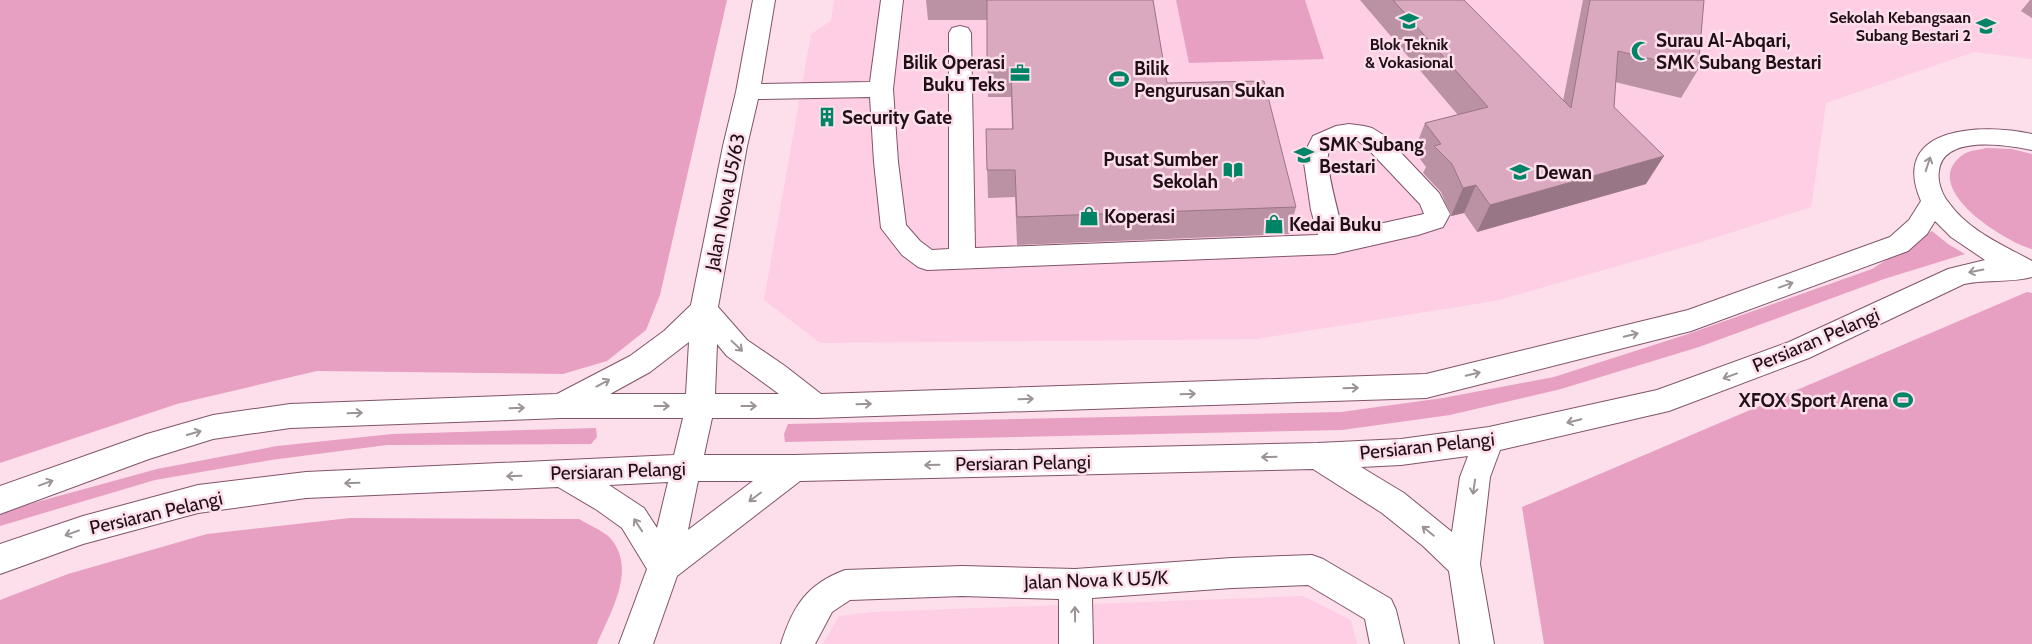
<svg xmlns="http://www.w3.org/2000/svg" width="2032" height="644" font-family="Cabin,sans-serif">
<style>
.built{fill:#fecee4}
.green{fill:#e8a0c2}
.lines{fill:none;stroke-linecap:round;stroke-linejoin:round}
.minor-casing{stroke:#805469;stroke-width:2}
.minor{fill:#fff;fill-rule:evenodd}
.wall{fill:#bb91a4}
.shaded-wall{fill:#997686}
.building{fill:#daa9bf;stroke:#997686}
.oneway{stroke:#9b9397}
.labels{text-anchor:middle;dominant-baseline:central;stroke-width:5;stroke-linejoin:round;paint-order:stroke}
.far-poi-label{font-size:16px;font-weight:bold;fill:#200f17;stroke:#fddeeb;text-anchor:end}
.poi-label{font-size:19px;font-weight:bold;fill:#200f17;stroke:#fddeeb;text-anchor:start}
.street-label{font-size:19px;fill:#200f17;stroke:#fddeeb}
</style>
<rect width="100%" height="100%" fill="#fddeeb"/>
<path class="built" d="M 834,0 L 2032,0 L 2032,59 L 1974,52 L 1826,103 L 1811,207 L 1698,243 L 1495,301 L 1256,339 L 820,343 L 764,300 L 811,34 L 831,21 Z
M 1303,596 L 1351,620 L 1357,644 L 823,644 L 839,616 L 872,612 Z"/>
<path class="green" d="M 0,0 L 727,0 L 660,295 L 646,330 L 607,361 L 563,374 L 317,371 L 177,404 L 0,463 Z
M 1176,0 L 1305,0 L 1324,59 L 1189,63 Z
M 1986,148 L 2012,149 L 2032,154 L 2032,249 C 2003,241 1916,186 1964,154 C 1970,150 1980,150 1986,148 Z
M 1932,231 L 1948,244 L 1965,254 L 1884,279 L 1699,347 L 1561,389 L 1450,415 L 1342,430 L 785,442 L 784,434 L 788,424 L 1341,412 L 1443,398 L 1554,377 L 1688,334 L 1872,269 Z
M 2027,292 L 2032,293 L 2032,644 L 1544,644 L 1522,507 Z
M 596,428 L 597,437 L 591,444 L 387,445 L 271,460 L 155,480 L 0,526 L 0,514 L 26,505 L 157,469 L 277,446 L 392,434 Z
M 350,518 L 579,519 C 587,524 606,532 611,539 C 637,570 610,613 597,644 L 0,644 L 0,600 L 68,574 L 207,534 Z"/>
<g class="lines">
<defs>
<path id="minor" d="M 753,0 L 775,0 L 761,84 L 870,82 L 881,0 L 903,0 L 893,89 L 898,162 L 906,225 L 920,241 L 932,250 L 949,249 L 949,33 L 952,28 L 960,26 L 968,28 L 971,33 L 975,248 L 1318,235 L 1311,210 L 1303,156 L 1313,136 L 1336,126 L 1349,124 L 1364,126 L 1372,128 L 1385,136 L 1439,193 L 1450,214 L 1443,227 L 1418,235 L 1334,254 L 927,270 L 918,267 L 902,255 L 881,228 L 874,162 L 870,97 L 758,99 L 747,146 L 718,307 L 747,340 L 785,366 L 821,394 L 1426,374 L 1688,310 L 1890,237 L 1909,220 L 1921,201 C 1888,125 1984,123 2032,134 L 2032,150 C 2007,145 1943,134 1939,171 C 1937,181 1942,195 1949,203 C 1969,231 2003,245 2032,261 L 2032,277 C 2011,283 1987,279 1964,284 L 1809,358 L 1669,411 L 1500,450 L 1490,477 L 1480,564 L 1494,644 L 1460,644 L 1449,571 L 1423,546 L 1382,513 L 1313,469 L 800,481 L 677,576 L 653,644 L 619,644 L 647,569 L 622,528 L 597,510 L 558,487 L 306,498 L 198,513 L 83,544 L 0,574 L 0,544 L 83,516 L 198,485 L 306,472 L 674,455 L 683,418 L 561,418 L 290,428 L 213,439 L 149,459 L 0,514 L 0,486 L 147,434 L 213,415 L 290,404 L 557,394 L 630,356 L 664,331 L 691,305 L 723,146 L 736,92 ZM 1349,140 L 1358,141 L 1367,148 L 1420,204 L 1424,214 L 1343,232 C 1340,219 1325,166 1328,155 C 1330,145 1340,142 1349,140 ZM 1935,221 L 1951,237 L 1985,260 L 1948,269 L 1789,342 L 1657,390 L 1489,427 L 1401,439 L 1318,443 L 794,455 L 704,455 L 712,418 L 815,418 L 1426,398 L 1691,331 L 1908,251 L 1927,234 ZM 689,342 L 686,394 L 610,394 L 650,372 ZM 717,344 L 727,356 L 779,394 L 715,394 ZM 1468,456 L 1460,477 L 1452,532 L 1404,493 L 1361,467 L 1401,465 ZM 698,481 L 753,481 L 688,530 ZM 668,482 L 657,528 L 644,508 L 609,485 Z
M 1312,555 L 1323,559 L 1391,599 L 1396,610 L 1404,644 L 1370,644 L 1365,619 L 1308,585 L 1232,588 L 1092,598 L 1093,644 L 1059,644 L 1059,599 L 962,596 L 850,600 L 832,612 L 815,644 L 781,644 C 793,606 807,584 845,570 L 962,566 L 1075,569 L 1232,558 Z"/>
</defs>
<use href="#minor" class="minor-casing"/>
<use href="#minor" class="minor"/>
</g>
<path class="wall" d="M 926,0 L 1153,0 L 1167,83 L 1296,207 L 1289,234 L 1017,245 L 1015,197 L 988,198 L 986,129 L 1012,129 L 1011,97 L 988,97 L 987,20 L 928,20 Z
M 1360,0 L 1464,0 L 1563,101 L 1583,0 L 1704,0 L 1698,70 L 1681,98 L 1615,82 L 1614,107 L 1646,184 L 1477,232 L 1464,213 L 1451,216 L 1441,192 L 1423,173 L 1426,167 L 1414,151 L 1425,123 L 1458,115 Z
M 2030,0 L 2032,0 L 2032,18 L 2021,11 Z"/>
<path class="shaded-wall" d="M 1664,156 L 1646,184 L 1477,232 L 1490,205 Z
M 1476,185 L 1464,213 L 1451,216 L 1463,188 Z"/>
<path class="building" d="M 987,0 L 1153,0 L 1167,83 L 1264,81 L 1296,207 L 1017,217 L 1015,170 L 987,170 L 986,129 L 1013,129 L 1011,69 L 987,70 Z
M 1393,0 L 1464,0 L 1571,108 L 1590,0 L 1704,0 L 1698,70 L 1618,51 L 1614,107 L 1664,156 L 1490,205 L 1476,185 L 1463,188 L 1452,164 L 1434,146 L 1441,144 L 1425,123 L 1488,107 Z"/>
<defs><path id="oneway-shaft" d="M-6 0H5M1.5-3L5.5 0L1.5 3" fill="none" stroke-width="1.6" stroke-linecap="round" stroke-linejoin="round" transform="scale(1.25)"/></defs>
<g class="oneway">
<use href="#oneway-shaft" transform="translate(1928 164) rotate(-72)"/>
<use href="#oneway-shaft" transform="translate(1976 271) rotate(169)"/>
<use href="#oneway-shaft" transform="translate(1786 285) rotate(-20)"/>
<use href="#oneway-shaft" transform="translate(1631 335) rotate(-14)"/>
<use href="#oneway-shaft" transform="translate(737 346) rotate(43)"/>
<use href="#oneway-shaft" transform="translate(1473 374) rotate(-14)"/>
<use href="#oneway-shaft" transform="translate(1730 376) rotate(160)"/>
<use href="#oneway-shaft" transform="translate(603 383) rotate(-28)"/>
<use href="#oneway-shaft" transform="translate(1351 388) rotate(-2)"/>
<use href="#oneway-shaft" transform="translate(1188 394) rotate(-2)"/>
<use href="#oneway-shaft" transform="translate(1026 399) rotate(-2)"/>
<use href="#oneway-shaft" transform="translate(864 404) rotate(-2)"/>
<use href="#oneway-shaft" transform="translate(662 406)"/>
<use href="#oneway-shaft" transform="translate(749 406)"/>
<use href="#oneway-shaft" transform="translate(517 408) rotate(-2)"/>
<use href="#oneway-shaft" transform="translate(355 413) rotate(-2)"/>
<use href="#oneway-shaft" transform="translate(1574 421) rotate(167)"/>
<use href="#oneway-shaft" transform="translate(194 433) rotate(-16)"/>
<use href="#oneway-shaft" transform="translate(1269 457) rotate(179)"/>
<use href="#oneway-shaft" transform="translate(932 465) rotate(179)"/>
<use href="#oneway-shaft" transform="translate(514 476) rotate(178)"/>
<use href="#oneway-shaft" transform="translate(46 483) rotate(-20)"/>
<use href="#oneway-shaft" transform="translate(352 483) rotate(178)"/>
<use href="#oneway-shaft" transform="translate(1474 487) rotate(98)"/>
<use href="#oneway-shaft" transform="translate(755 497) rotate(143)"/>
<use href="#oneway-shaft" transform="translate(638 525) rotate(-123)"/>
<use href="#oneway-shaft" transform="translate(1428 531) rotate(-141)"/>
<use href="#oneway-shaft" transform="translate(72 533) rotate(160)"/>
<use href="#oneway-shaft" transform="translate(1075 614) rotate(-91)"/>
</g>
<defs>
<symbol id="school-bare" viewBox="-9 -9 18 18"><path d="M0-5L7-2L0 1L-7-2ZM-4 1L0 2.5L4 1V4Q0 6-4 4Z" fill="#008466" stroke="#fddeeb" stroke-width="2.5" paint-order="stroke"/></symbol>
<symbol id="mosque-bare" viewBox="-9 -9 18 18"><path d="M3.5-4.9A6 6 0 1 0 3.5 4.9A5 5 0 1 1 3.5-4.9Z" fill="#008466" stroke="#fddeeb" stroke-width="2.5" paint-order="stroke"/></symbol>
<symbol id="office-bare" viewBox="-9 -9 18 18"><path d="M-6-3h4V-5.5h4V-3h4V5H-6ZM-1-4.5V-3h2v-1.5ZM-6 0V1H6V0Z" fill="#008466" stroke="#fddeeb" stroke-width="2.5" paint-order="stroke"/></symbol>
<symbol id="stadium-bare" viewBox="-9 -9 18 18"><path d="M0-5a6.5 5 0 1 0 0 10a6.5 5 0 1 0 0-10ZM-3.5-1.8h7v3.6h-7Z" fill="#008466" stroke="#fddeeb" stroke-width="2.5" paint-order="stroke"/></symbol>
<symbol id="building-bare" viewBox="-9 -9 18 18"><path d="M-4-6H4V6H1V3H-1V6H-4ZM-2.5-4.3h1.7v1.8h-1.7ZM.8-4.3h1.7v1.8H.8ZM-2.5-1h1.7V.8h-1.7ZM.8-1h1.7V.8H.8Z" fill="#008466" stroke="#fddeeb" stroke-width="2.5" paint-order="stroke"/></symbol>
<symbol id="library-bare" viewBox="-9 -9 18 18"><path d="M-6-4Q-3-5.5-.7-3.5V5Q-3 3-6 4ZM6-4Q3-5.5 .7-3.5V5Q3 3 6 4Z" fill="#008466" stroke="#fddeeb" stroke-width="2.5" paint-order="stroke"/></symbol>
<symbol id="shop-bare" viewBox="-9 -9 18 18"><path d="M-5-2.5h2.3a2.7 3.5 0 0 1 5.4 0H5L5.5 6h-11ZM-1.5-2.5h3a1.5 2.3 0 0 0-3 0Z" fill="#008466" stroke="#fddeeb" stroke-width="2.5" paint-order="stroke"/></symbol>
</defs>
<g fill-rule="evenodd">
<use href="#school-bare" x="1395" y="7" width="28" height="28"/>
<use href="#school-bare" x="1972" y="12" width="28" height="28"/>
<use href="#mosque-bare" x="1627" y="37" width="28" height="28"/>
<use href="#office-bare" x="1006" y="59" width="28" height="28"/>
<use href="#stadium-bare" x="1105" y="65" width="28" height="28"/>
<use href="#building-bare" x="813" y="103" width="28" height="28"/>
<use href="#school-bare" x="1290" y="141" width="28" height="28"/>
<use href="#library-bare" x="1219" y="156" width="28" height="28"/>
<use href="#school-bare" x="1506" y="158" width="28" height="28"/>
<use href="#shop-bare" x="1075" y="202" width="28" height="28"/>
<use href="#shop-bare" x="1260" y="210" width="28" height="28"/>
<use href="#stadium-bare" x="1889" y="386" width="28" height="28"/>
</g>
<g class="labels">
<g class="far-poi-label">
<text x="1971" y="17">Sekolah Kebangsaan<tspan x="1971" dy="18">Subang Bestari 2</tspan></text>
<text x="1409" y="44" text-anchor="middle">Blok Teknik<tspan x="1409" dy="18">&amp; Vokasional</tspan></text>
</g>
<g class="poi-label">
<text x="1656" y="40">Surau Al-Abqari,<tspan x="1656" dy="22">SMK Subang Bestari</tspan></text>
<text x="1005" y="62" text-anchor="end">Bilik Operasi<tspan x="1005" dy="22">Buku Teks</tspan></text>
<text x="1134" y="68">Bilik<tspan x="1134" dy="22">Pengurusan Sukan</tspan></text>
<text x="842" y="117">Security Gate</text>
<text x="1319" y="144">SMK Subang<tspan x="1319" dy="22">Bestari</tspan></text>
<text x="1218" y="159" text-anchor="end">Pusat Sumber<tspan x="1218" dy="22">Sekolah</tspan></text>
<text x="1535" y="172">Dewan</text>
<text x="1104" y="216">Koperasi</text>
<text x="1289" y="224">Kedai Buku</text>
<text x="1888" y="400" text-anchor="end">XFOX Sport Arena</text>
</g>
<g class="street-label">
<text transform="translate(725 202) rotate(-79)">Jalan Nova U5/63</text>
<text transform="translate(1816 340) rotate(-23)">Persiaran Pelangi</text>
<text transform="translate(1427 446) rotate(-6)">Persiaran Pelangi</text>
<text transform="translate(1023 463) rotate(-1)">Persiaran Pelangi</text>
<text transform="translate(618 471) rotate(-2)">Persiaran Pelangi</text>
<text transform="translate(156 513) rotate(-13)">Persiaran Pelangi</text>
<text transform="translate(1096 580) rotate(-2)">Jalan Nova K U5/K</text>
</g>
</g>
</svg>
